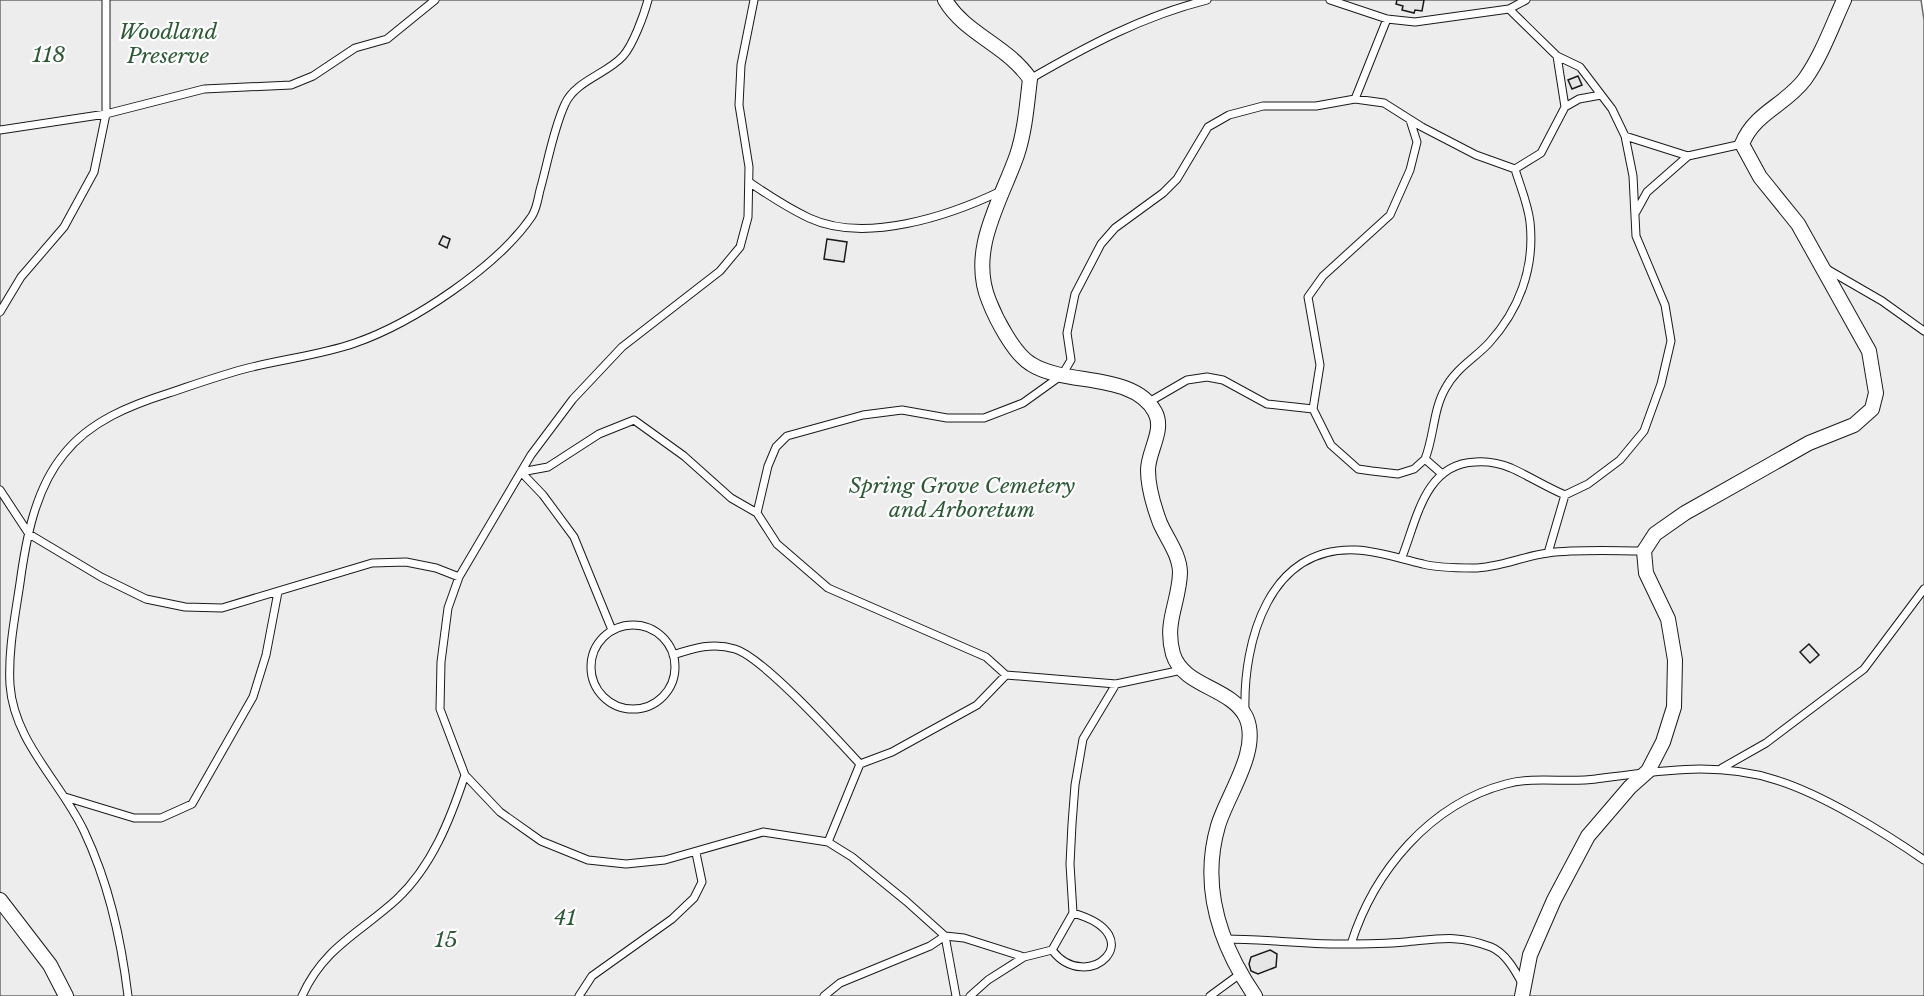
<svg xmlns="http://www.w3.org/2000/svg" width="1924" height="996" font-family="'Libre Baskerville',serif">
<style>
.built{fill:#ededed;stroke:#6a6a6a;stroke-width:1.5}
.building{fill:#e6e6e6;stroke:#1a1a1a;stroke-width:1.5}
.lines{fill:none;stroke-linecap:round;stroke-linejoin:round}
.lane-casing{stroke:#1a1a1a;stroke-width:9}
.street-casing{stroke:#1a1a1a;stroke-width:16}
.lane{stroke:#fff;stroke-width:7}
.street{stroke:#fff;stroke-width:14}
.labels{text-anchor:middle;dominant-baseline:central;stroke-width:4.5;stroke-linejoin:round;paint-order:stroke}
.park-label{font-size:21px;font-style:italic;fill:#2b5a34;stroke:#fff}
</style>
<rect width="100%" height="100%" fill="#fff"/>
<path class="built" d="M 0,0 L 1921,0 L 1924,20 L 1924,996 L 0,996 Z"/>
<path class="building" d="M 1397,0 L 1424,0 L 1422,11 L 1415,10 L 1414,13 L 1402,10 L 1403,6 L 1396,4 Z
M 1578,76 L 1582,85 L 1572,89 L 1568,80 Z
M 443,236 L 450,239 L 447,248 L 439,244 Z
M 827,239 L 847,242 L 844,262 L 824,259 Z
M 1809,644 L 1819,655 L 1810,663 L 1800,652 Z
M 1270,950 L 1277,954 L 1276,967 L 1258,974 L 1251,971 L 1249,964 L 1251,957 Z"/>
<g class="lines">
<defs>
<path id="lane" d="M 754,0 L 741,65 L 739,105 L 749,167 L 748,217 L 740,247 L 720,271 L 622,347 L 573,399 L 531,455 L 459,577 L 448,608 L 441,662 L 440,709 L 465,775 L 500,812 L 541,841 L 588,860 L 626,864 L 665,860 L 763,832 L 828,842 L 852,857 L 906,901 L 945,936 L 956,996
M 1330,0 L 1387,19 L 1415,22 L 1509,9 L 1526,0
M 1030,79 C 1087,46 1143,16 1207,0
M 1355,99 L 1387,19
M 1565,107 L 1579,99 L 1601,95
M 1410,120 L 1417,142 L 1410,170 L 1390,215 L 1323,276 L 1308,297 L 1320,365 L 1313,409 L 1331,445 L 1358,469 L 1372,471 L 1398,474 L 1414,469 L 1425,459 L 1441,473
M 0,130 L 106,114 L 204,89 L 291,85 L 313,76 L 355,48 L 387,39 L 435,0
M 1625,136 L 1688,156 L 1742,144
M 1515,169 L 1541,153 L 1565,107 L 1557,56
M 749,182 C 768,195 788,208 809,218 C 865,244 949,216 1001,191
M 1636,212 L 1647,192 L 1688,156
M 1825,268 L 1882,301 L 1924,331
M 0,312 L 21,277 L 64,227 L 94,172 L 106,114 L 106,0
M 1149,402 L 1187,380 L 1207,377 L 1223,380 L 1267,404 L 1313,409
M 1425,459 C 1434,437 1433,410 1445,389 C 1455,369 1474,359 1489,343 C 1519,310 1535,268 1530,222 C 1528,204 1520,186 1515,169
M 521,472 L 548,467 L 599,434 L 634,420 L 684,456 L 731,498 L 757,513 L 777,544 L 828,588 L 986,657 L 1006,675 L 1116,684 L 1182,670
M 521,472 L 543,495 L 574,537 L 612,630
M 0,490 L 29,534 L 101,577 L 146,599 L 185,607 L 222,608 L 372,563 L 406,562 L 436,568 L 459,577
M 757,513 L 768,466 L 776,447 L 787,436 L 863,415 L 902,410 L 947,418 L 984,418 L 1023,403 L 1062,375 L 1071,360 L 1067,333 L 1075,294 L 1101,244 L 1115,228 L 1163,193 L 1177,179 L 1208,127 L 1229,115 L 1263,106 L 1316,106 L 1355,99 L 1384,103 L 1422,127 L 1476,155 L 1515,169
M 1548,553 L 1565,495
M 1402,557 C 1417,519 1425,464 1475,462 C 1487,461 1499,463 1511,468 C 1529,476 1546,487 1565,495 L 1588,484 L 1620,460 L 1644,431 L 1661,384 L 1671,341 L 1665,305 L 1636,236 L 1633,176 L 1625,136 L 1612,109 L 1580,67 L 1557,56 L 1509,9
M591 667a42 42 0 1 1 84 0a42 42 0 1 1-84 0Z
M 673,655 C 694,648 713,642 735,649 C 764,658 837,739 860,764
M 1245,711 C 1243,641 1269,546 1356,550 C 1379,551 1401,559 1423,564 C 1438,568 1457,568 1473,568 C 1499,568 1523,556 1548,553 C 1579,549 1613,551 1644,551
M 1722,768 L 1766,743 L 1864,669 L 1924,589
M 65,797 L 134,818 L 161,818 L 192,804 L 253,697 L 266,655 L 278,592
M 828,842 L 860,764 L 892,752 L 977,705 L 1006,675
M 1225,939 C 1263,939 1301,944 1340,944 C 1361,944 1383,944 1405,942 C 1438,939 1458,934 1491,947 C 1506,953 1516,972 1523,985
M 1351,944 C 1374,871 1430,804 1506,784 C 1535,776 1567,783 1596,779 C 1657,771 1717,761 1776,780 C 1822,794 1885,833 1924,860
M 1052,950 C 1087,996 1154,936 1073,913
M 128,996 C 121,938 109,884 84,831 C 61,782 14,742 10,685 C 8,650 15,617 20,583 C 26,539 35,489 64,454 C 90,421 131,405 169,393 C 196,384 221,375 248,368 C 283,359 321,355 355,343 C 413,323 498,266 532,216 C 537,208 538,198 540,190 C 548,162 553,130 565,104 C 575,81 607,74 623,56 C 633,45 644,15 648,0
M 302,996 C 324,947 360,933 397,899 C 432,866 450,820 465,775
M 579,996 L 592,976 L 672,919 L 694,898 L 702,882 L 696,853
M 824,996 L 840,983 L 930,946 L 945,936 L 964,938 L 1024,957 L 1052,950 L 1073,913 L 1070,864 L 1072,824 L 1075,785 L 1083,739 L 1116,684
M 970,996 L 988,980 L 1024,957
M 1210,996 L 1240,974"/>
<path id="street" d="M 945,0 C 965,34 1007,45 1030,79 C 1027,104 1025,131 1017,155 C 1001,201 968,250 989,301 C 996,319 1014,354 1031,364 C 1065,386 1134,372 1155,412 C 1165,430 1148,451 1148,470 C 1148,487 1154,507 1160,523 C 1167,539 1180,555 1180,573 C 1179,603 1164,622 1173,654 C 1183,687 1231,687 1246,717 C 1261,750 1227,795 1218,826 C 1200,888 1220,945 1255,996
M 0,900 L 50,965 L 66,996
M 1522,996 L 1530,955 L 1554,900 L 1588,836 L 1630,787 L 1648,771 L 1663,742 L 1674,707 L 1675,660 L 1668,619 L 1646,573 L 1644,551 L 1655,534 L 1685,513 L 1809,443 L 1854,425 L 1872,409 L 1876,393 L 1869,351 L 1798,224 L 1760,177 L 1742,144 C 1755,112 1786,105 1805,79 C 1822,55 1832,26 1844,0"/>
</defs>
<use href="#lane" class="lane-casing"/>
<use href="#street" class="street-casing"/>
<use href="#lane" class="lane"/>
<use href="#street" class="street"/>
</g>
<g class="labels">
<g class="park-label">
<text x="168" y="32">Woodland<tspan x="168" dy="24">Preserve</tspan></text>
<text x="49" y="55">118</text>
<text x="962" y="486">Spring Grove Cemetery<tspan x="962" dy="24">and Arboretum</tspan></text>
<text x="565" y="918">41</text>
<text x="446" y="940">15</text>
</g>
</g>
</svg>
